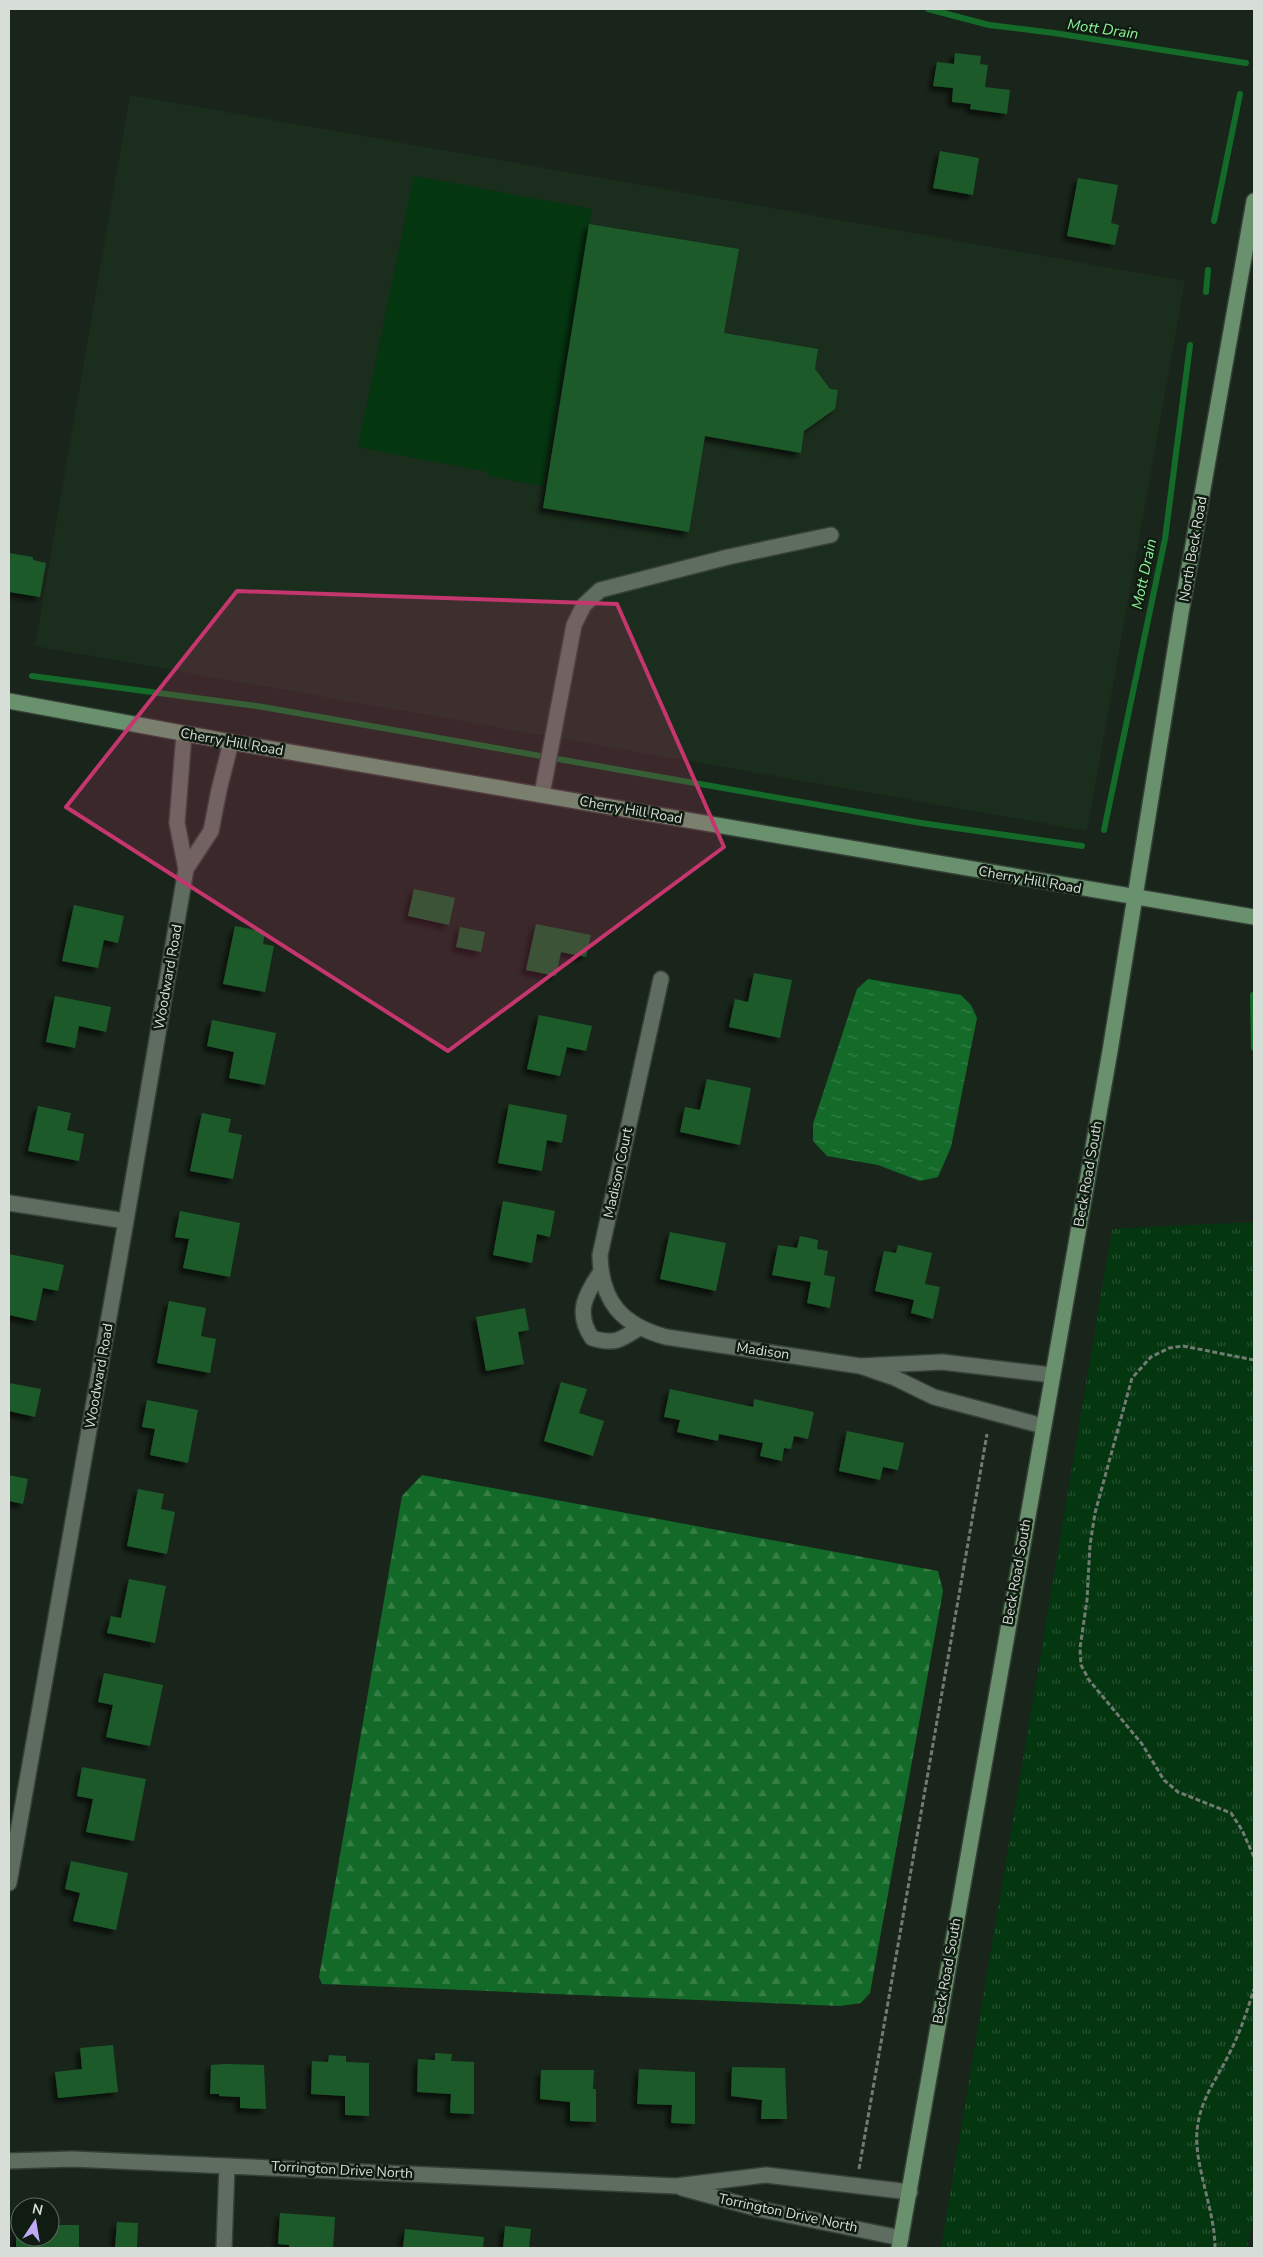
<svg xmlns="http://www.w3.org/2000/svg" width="1263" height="2257" font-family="'Nunito Sans',sans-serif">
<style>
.built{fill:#1b2d1d}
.grass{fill:url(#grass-tufts)}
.forest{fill:url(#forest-firs)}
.green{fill:#043610}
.water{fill:url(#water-ripples)}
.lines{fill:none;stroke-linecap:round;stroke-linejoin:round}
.stream{stroke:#146a29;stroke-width:6}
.building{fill:#1d5a29;filter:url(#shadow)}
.minor-casing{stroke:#364037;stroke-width:18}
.major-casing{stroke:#364037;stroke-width:18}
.path{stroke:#717b72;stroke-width:3;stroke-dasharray:5 2.5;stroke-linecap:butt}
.minor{stroke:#5e6d5f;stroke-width:15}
.major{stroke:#69916d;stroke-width:15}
.marked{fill:#c5366e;fill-opacity:0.2;stroke:#c5366e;stroke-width:4;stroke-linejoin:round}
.labels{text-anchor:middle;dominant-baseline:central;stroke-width:5;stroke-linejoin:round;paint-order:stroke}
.street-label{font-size:14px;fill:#d6ded7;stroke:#101c11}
.water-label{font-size:15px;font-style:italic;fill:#8cf399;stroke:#101c11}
</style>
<defs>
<pattern id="grass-tufts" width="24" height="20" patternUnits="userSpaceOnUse" patternTransform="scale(1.25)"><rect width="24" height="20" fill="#043610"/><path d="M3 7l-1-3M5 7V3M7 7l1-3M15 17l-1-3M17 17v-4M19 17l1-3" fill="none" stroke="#285332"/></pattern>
<pattern id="forest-firs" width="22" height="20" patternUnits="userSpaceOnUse" patternTransform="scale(1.25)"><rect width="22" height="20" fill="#136928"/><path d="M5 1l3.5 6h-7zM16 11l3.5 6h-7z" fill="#357e46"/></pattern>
<pattern id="water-ripples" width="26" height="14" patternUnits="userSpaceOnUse" patternTransform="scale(1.25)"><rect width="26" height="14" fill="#146a29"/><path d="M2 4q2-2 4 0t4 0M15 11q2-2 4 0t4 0" fill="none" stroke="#357f47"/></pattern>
<filter id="shadow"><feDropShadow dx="-4.5" dy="4.5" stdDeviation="2.5" flood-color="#0009"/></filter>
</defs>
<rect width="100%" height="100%" fill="#19251a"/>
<path class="built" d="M 130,95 L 1185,281 L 1087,831 L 35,646 Z"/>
<path class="grass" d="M 1254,1222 L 1254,2215 L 1247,2248 L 941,2248 L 1112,1229 Z"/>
<path class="forest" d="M 422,1475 L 938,1571 L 943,1591 L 870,1993 L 861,2003 L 840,2006 L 322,1984 L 319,1977 L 402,1496 Z"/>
<path class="green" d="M 414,176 L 592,209 L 543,486 L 488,476 L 488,472 L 358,447 Z"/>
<path class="water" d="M 868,979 L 961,995 L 971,1005 L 977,1018 L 951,1147 L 938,1177 L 920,1181 L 878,1165 L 827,1156 L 813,1141 L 813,1124 L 857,989 Z"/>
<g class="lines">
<path class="stream" d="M 928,9 L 989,25 L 1054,33 L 1246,63
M 1214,221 L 1240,94
M 1206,292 L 1208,270
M 32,676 L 263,707 L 921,823 L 1082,846
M 1104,830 L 1165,539 L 1190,345
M 1253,995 L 1254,1048"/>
</g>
<path class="building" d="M 955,53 L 981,56 L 980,64 L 988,65 L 985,87 L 1010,90 L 1007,114 L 970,109 L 971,104 L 952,102 L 953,88 L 933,86 L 937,62 L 954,64 Z
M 940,151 L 979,158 L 973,195 L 933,188 Z
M 1078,178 L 1118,185 L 1111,223 L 1119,225 L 1115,245 L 1067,236 Z
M 589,224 L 739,249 L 724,333 L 818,349 L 815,369 L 830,389 L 838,390 L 835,409 L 804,431 L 801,453 L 705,436 L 689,532 L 543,508 Z
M 9,553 L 33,557 L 33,560 L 46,563 L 40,597 L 9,592 Z
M 414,889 L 455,898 L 449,925 L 408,916 Z
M 74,905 L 124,916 L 118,943 L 104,940 L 98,968 L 62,961 Z
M 536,924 L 591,935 L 586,957 L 561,952 L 556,976 L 526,970 Z
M 235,926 L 265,932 L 263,944 L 274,946 L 265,992 L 223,984 Z
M 460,927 L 485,932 L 481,952 L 456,947 Z
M 754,973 L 792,980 L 780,1038 L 729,1027 L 735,999 L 748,1002 Z
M 55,996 L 111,1007 L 106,1032 L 79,1026 L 75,1048 L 46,1042 Z
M 539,1015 L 592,1026 L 586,1051 L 567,1047 L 560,1076 L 527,1069 Z
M 212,1020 L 276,1033 L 265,1085 L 229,1078 L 234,1052 L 207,1046 Z
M 707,1079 L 751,1088 L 740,1145 L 680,1132 L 685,1107 L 700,1110 Z
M 509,1104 L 567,1115 L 562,1143 L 547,1140 L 542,1171 L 498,1163 Z
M 38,1106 L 71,1113 L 67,1130 L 84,1134 L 79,1161 L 28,1151 Z
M 202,1113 L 231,1119 L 228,1132 L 242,1135 L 233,1179 L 190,1171 Z
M 503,1201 L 555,1211 L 550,1237 L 537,1234 L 532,1263 L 493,1255 Z
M 180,1211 L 240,1223 L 230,1277 L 183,1268 L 189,1239 L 175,1237 Z
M 670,1232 L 726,1243 L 716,1291 L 660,1279 Z
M 800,1236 L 818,1240 L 817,1249 L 828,1251 L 824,1275 L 835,1277 L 830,1308 L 807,1303 L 811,1282 L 772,1275 L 778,1245 L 797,1248 Z
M 898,1245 L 932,1253 L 925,1284 L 940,1287 L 933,1319 L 911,1313 L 914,1300 L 875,1291 L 884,1251 L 896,1253 Z
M 9,1254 L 64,1265 L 58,1291 L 43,1288 L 36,1321 L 9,1315 Z
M 169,1301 L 206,1308 L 201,1336 L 216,1339 L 210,1373 L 157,1363 Z
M 525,1308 L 529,1330 L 518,1332 L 524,1364 L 486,1371 L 476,1317 Z
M 561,1382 L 587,1389 L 579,1413 L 604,1421 L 593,1456 L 544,1441 Z
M 9,1383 L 41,1389 L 35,1417 L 9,1411 Z
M 670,1389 L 753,1407 L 754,1399 L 814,1412 L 808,1439 L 794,1436 L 791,1449 L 784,1448 L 782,1461 L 760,1456 L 763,1443 L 719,1434 L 718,1441 L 677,1432 L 680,1420 L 664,1417 Z
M 147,1400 L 198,1410 L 188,1463 L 150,1455 L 155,1429 L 142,1427 Z
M 847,1431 L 904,1443 L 898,1470 L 883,1467 L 880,1480 L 839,1471 Z
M 9,1475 L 28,1479 L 23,1504 L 9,1501 Z
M 138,1489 L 164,1494 L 161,1509 L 175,1512 L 167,1554 L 127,1546 Z
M 129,1579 L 166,1586 L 155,1643 L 107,1633 L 111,1616 L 121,1618 Z
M 104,1673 L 163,1685 L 150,1746 L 106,1737 L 113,1705 L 98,1702 Z
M 82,1767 L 146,1779 L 134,1841 L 86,1832 L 93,1799 L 77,1796 Z
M 71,1861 L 128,1873 L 116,1930 L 73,1921 L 80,1893 L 65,1889 Z
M 113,2045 L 118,2092 L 58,2098 L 55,2072 L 82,2069 L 80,2048 Z
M 435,2053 L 452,2054 L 451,2061 L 474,2062 L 474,2114 L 450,2113 L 451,2094 L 417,2092 L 418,2059 L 435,2060 Z
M 329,2055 L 346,2056 L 346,2062 L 369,2063 L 369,2116 L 345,2115 L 345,2096 L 311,2094 L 312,2061 L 328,2062 Z
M 225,2064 L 264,2065 L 266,2109 L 240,2108 L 240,2097 L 219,2096 L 219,2094 L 210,2094 L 211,2065 Z
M 732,2067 L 785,2068 L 787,2119 L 761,2119 L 762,2100 L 731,2096 Z
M 639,2069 L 695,2072 L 695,2124 L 671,2123 L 672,2105 L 637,2104 Z
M 541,2070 L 594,2070 L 593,2089 L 596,2089 L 596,2122 L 570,2121 L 570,2102 L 540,2099 Z
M 280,2213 L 335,2217 L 333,2248 L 289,2248 L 289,2245 L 278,2244 Z
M 117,2222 L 138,2223 L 137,2248 L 115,2248 Z
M 16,2223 L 20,2224 L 20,2237 L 50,2237 L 50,2225 L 79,2225 L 79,2248 L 16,2248 Z
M 505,2226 L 531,2229 L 529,2248 L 503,2248 Z
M 405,2229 L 484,2237 L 483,2248 L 403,2248 Z"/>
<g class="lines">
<defs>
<path id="minor" d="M 542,794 L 574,625 L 584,605 L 600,590 L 728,557 L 831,535
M 186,869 L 211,831 L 219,790 L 231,742
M 661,979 L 600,1255 C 601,1302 622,1325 666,1337 L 860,1366
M 9,1203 L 126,1221
M 600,1273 C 585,1295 575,1313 592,1338 C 614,1345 621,1340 639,1328
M 1043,1426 L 934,1397 L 895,1378 L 860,1366 L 942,1362 L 1052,1375
M 9,1883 L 126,1221 L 186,869 L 177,823 L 184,734
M 9,2161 L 72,2159 L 676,2186 L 766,2175 L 910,2192
M 682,2188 L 759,2209 L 901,2238
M 224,2248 L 227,2166"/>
<path id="major" d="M 9,701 L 231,742 L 1254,917
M 899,2248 L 1110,1051 L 1181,613 L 1254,201"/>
</defs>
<use href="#minor" class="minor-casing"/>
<use href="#major" class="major-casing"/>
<path class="path" d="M 1254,1360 L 1183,1346 L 1169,1348 L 1151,1357 L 1132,1378 L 1095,1513 L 1090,1545 L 1087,1600 L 1080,1648 L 1081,1665 L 1089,1680 L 1142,1744 L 1164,1780 L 1178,1792 L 1231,1813 L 1242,1830 L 1254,1857
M 859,2169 L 987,1434
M 1215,2248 C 1215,2210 1194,2166 1197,2131 C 1200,2099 1216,2081 1229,2054 C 1240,2033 1247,2011 1254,1989"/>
<use href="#minor" class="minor"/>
<use href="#major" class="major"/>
</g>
<path class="marked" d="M 237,591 L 617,604 L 724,847 L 448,1051 L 66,807 Z"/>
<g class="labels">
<g class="street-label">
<text transform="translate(1193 549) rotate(-80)">North Beck Road</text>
<text transform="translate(232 742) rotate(10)">Cherry Hill Road</text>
<text transform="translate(631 810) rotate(10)">Cherry Hill Road</text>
<text transform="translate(1030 880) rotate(10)">Cherry Hill Road</text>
<text transform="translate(168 977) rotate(-80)">Woodward Road</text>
<text transform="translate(618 1173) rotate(-78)">Madison Court</text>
<text transform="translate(1088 1174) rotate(-80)">Beck Road South</text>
<text transform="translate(763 1351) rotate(8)">Madison</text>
<text transform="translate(99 1376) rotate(-80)">Woodward Road</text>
<text transform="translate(1017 1572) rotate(-80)">Beck Road South</text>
<text transform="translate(947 1971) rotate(-80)">Beck Road South</text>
<text transform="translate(342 2170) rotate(3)">Torrington Drive North</text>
<text transform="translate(788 2213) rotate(12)">Torrington Drive North</text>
</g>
<g class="water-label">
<text transform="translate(1103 29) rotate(8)">Mott Drain</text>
<text transform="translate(1144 574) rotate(-78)">Mott Drain</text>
</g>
</g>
<rect width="1263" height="2257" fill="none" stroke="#d6ded7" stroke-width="20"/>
<g transform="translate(35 2222) rotate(12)"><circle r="24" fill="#101c11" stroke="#5f6a60"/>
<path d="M0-4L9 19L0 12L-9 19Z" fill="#bea9f4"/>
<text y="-8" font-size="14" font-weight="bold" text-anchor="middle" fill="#d6ded7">N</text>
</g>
</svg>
